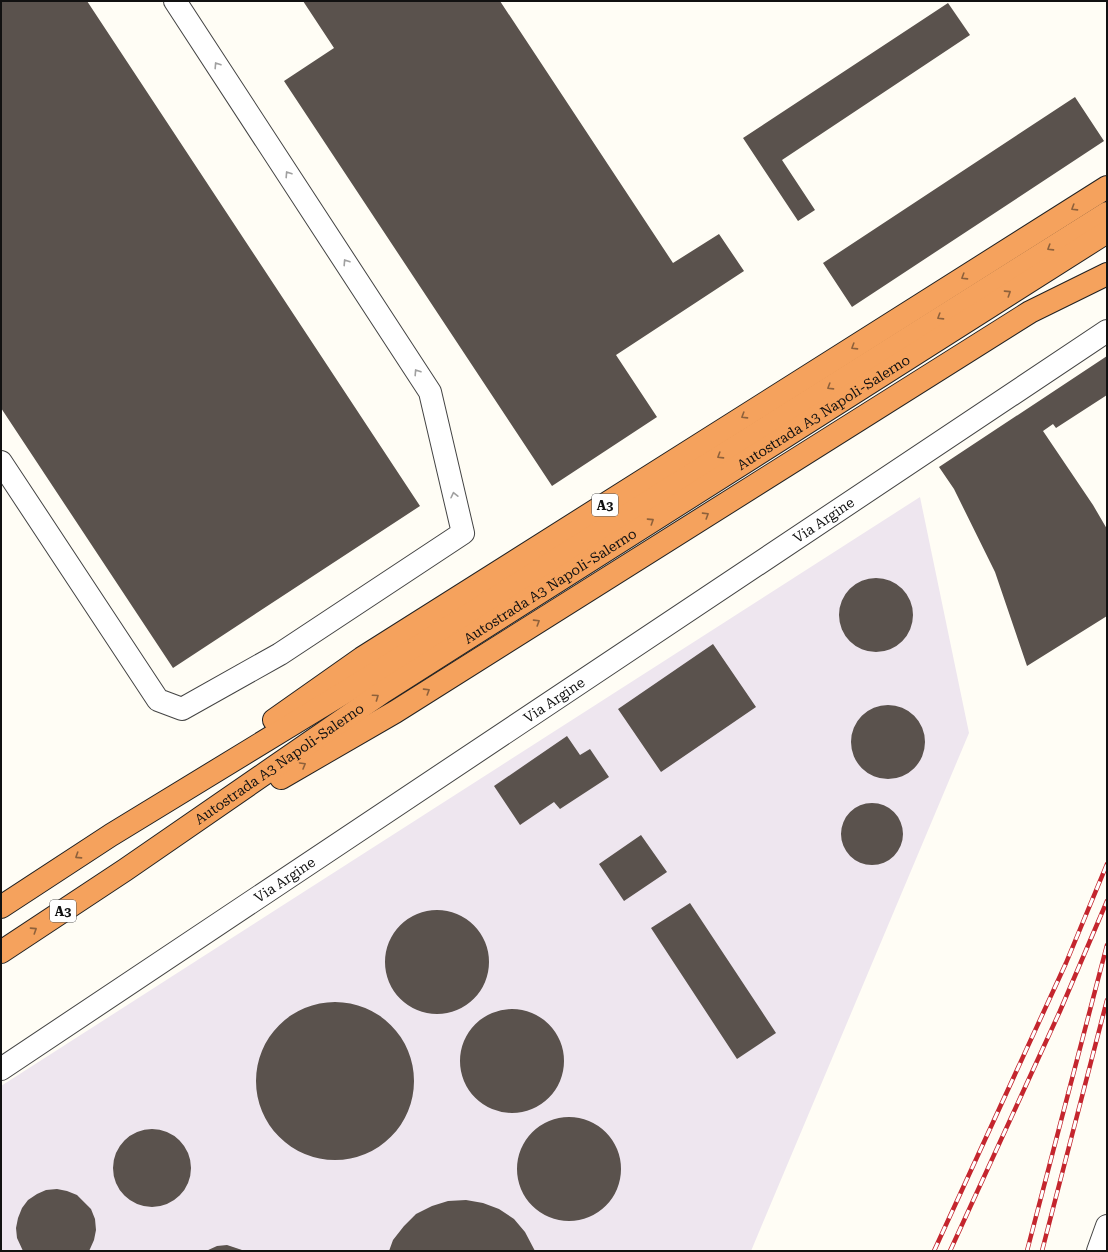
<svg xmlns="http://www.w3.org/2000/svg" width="1108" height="1252" font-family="'Roboto Serif',serif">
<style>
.industrial{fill:#eee6ef}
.building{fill:#5a524d}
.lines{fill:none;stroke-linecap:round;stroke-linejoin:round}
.minor-casing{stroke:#444;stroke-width:24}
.highway-casing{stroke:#222;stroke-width:24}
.minor{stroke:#fff;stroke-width:22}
.highway{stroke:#f5a25d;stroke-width:22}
.rail-casing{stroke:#c4262e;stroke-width:4.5}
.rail{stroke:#fff;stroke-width:3;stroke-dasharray:9;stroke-linecap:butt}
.oneway{stroke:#a0a0a0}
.oneway2{stroke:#8e613b}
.labels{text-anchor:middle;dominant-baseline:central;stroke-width:4;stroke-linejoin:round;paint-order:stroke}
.shield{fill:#fff;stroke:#585858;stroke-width:1}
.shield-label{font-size:13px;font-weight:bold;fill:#111}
.street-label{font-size:14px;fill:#111;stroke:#fff}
</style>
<rect width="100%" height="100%" fill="#fffdf5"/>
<path class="industrial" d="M 920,497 L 969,733 L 751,1251 L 1,1251 L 1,1086 Z"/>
<path class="building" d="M 1,1 L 87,1 L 420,506 L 173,668 L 1,408 Z
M 303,1 L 500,1 L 673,263 L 719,234 L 744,271 L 616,355 L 657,417 L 552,486 L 284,81 L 334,48 Z
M 948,3 L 970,35 L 782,160 L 815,210 L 798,221 L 743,138 Z
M 1075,97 L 1104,141 L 852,307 L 823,263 Z
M 1107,356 L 1107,395 L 1056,428 L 1053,424 L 1043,431 L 1093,505 L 1107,529 L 1107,616 L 1027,666 L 995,572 L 954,489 L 939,467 Z
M839 615a37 37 0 1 1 74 0a37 37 0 1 1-74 0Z
M 713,644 L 756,707 L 661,772 L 618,709 Z
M851 742a37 37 0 1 1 74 0a37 37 0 1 1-74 0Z
M 567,736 L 580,755 L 590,749 L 609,777 L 560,809 L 554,802 L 520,825 L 494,786 Z
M841 834a31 31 0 1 1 62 0a31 31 0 1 1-62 0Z
M 641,835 L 667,872 L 624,901 L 599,864 Z
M 690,903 L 776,1033 L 737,1059 L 651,928 Z
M385 962a52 52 0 1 1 104 0a52 52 0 1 1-104 0Z
M256 1081a79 79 0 1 1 158 0a79 79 0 1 1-158 0Z
M460 1061a52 52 0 1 1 104 0a52 52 0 1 1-104 0Z
M517 1169a52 52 0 1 1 104 0a52 52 0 1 1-104 0Z
M113 1168a39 39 0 1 1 78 0a39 39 0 1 1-78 0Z
M 57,1189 L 67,1191 L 77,1195 L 91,1209 L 95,1219 L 96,1230 L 94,1240 L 90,1249 L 89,1251 L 23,1251 L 17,1238 L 16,1228 L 18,1218 L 22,1208 L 28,1200 L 37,1194 L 46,1190 Z
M 466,1200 L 483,1203 L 499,1209 L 514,1219 L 525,1232 L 535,1251 L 389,1251 L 393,1240 L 404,1226 L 416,1214 L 432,1206 L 448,1201 Z
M 227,1245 L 245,1251 L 206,1251 L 217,1246 Z"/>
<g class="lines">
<defs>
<g id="minor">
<path d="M 1,462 L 158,700 L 182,709 L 280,654 L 463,533 L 430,392 L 175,1"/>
<path id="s1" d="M 1,1069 L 1107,331"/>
<path d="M 1098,1251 L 1107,1226"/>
</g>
<g id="highway">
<path d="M 274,720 L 362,658 L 1107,187"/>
<path d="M 281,778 L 395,712 L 1030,312 L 1107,274"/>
<path d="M 1,907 L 111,835 L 373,675 L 1107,213"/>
<path id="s2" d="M 1,952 L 125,870 L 383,692 L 1107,232"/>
</g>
</defs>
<use href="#minor" class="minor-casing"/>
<use href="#highway" class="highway-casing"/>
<use href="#minor" class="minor"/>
<use href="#highway" class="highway"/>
<defs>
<path id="rail" d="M 934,1251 L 1066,963 L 1107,864
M 950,1251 L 1060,1011 L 1107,901
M 1027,1251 L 1107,945
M 1042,1251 L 1107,1000"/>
</defs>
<use href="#rail" class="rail-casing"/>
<use href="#rail" class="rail"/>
</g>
<defs><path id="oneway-chevron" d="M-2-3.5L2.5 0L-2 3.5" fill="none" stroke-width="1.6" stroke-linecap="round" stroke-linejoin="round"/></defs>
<g class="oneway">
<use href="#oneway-chevron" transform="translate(217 65) rotate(-123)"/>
<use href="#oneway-chevron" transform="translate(288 174) rotate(-123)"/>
<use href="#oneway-chevron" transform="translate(346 262) rotate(-123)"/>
<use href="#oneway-chevron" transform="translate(417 372) rotate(-123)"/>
<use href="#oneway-chevron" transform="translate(454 495) rotate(-103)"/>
</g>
<g class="oneway2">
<use href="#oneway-chevron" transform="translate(1074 208) rotate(148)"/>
<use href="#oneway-chevron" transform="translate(1050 248) rotate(148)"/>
<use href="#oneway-chevron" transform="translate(964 277) rotate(148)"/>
<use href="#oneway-chevron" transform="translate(1008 293) rotate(-33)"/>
<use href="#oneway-chevron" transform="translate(940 317) rotate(148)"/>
<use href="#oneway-chevron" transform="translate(854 347) rotate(148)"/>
<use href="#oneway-chevron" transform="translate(830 387) rotate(148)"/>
<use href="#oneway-chevron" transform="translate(744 416) rotate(148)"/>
<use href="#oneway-chevron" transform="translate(720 456) rotate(148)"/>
<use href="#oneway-chevron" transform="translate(706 515) rotate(-32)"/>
<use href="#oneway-chevron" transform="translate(651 521) rotate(-33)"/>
<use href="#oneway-chevron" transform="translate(537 622) rotate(-32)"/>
<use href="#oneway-chevron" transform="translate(427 691) rotate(-32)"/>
<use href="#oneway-chevron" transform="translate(376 697) rotate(-35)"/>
<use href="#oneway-chevron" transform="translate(303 765) rotate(-30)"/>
<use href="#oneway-chevron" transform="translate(78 856) rotate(147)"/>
<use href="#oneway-chevron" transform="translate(34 930) rotate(-33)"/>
</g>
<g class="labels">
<g class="shield">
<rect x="592" y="494" width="26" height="22" rx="3"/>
<rect x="50" y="900" width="26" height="22" rx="3"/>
</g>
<g class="shield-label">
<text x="605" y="505">A3</text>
<text x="63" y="911">A3</text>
</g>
<g class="street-label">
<text stroke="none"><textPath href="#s2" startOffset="984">Autostrada A3 Napoli-Salerno</textPath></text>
<text stroke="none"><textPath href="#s1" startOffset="989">Via Argine</textPath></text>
<text stroke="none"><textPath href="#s2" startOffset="660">Autostrada A3 Napoli-Salerno</textPath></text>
<text stroke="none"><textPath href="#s1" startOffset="665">Via Argine</textPath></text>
<text stroke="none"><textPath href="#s2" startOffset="336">Autostrada A3 Napoli-Salerno</textPath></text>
<text stroke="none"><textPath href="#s1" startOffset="341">Via Argine</textPath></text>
</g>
</g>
<rect width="1108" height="1252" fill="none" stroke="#111111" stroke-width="4"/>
</svg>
